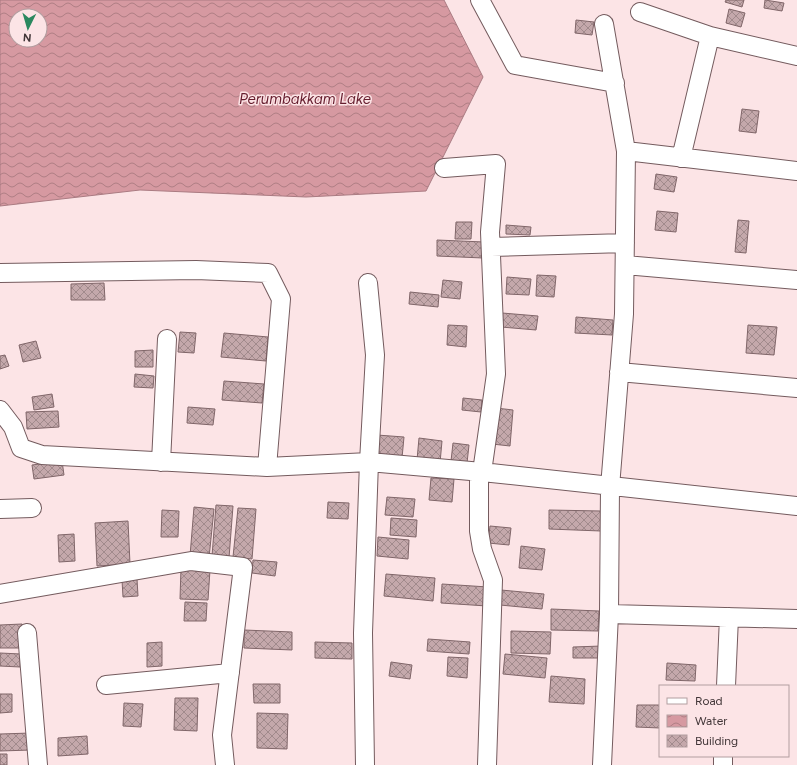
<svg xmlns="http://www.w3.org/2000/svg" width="797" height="765" font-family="Figtree,sans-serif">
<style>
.water{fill:url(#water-waves);stroke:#aa7b82;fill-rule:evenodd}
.building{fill:url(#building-cross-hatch);stroke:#806669}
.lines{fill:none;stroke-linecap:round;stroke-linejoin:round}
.minor-casing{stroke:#745b5e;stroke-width:20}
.minor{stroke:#fff;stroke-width:18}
.labels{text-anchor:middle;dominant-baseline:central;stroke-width:3;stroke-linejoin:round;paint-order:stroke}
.water-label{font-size:15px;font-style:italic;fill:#661d2e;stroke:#fce4e6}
</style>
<defs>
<pattern id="water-waves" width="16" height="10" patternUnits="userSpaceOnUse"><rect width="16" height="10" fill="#d699a1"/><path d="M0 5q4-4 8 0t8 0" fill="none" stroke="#af7e84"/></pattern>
<pattern id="building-cross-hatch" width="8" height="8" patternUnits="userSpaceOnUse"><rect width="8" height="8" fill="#c4a8ab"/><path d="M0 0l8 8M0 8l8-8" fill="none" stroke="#a18a8c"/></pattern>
</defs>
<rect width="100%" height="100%" fill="#fce4e6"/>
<path class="water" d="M 0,0 L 444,0 L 483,77 L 426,191 L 306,197 L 140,190 L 0,206 ZM 16,16 L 40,16 L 40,40 L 16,40 Z"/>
<path class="building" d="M 726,0 L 744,0 L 742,7 L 725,2 Z
M 765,0 L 784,3 L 782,11 L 764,8 Z
M 729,9 L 745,13 L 741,27 L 726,23 Z
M 576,20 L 594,22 L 592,35 L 575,33 Z
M 742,109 L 759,111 L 756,133 L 739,131 Z
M 656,174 L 677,177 L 674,192 L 654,189 Z
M 657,211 L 678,213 L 676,232 L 655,230 Z
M 738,220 L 749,221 L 746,253 L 735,252 Z
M 456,222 L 472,222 L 471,239 L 455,239 Z
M 506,225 L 531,227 L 530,235 L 506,234 Z
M 437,240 L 484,242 L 483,258 L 437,256 Z
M 537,275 L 556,276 L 554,297 L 536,296 Z
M 507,277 L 531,279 L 529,295 L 506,294 Z
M 443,280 L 462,282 L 460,299 L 441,297 Z
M 104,283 L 105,300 L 71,300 L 71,284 Z
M 410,292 L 439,295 L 438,307 L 409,304 Z
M 502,313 L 538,316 L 536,330 L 501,327 Z
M 576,317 L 613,320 L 612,335 L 575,333 Z
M 448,325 L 467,326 L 466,347 L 447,345 Z
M 748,325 L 777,327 L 774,355 L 746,353 Z
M 180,332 L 196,333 L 194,353 L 178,352 Z
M 224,333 L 268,337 L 266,361 L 221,357 Z
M 36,341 L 41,358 L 23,362 L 19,345 Z
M 153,350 L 153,367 L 135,367 L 135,351 Z
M 5,355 L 9,366 L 0,369 L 0,356 Z
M 135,374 L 154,376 L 153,388 L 134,387 Z
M 224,381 L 264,384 L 262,403 L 222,400 Z
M 52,394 L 54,407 L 34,410 L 32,397 Z
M 463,398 L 482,400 L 481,412 L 462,410 Z
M 188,407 L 215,409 L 213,425 L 187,423 Z
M 496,408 L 513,410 L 510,446 L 492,444 Z
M 58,411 L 59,427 L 27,429 L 26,412 Z
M 377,435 L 404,437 L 402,458 L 375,456 Z
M 419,438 L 442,441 L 440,463 L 417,460 Z
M 453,443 L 469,445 L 467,463 L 451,461 Z
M 62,461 L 64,475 L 34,479 L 32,465 Z
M 431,478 L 454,479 L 452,502 L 429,500 Z
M 387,497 L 415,499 L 413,517 L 385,515 Z
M 328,502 L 349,503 L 348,519 L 327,518 Z
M 216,505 L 233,506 L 229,558 L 212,556 Z
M 194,507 L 214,509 L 209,558 L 190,556 Z
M 238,508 L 256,509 L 252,559 L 233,557 Z
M 162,510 L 179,511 L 178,537 L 161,537 Z
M 549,510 L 601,511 L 601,531 L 549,529 Z
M 391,518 L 417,520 L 416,537 L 390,535 Z
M 128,521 L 130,564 L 97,566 L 95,523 Z
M 490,526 L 511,528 L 509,545 L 488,543 Z
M 74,534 L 75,561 L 59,562 L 58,535 Z
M 378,537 L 409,540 L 408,559 L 377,556 Z
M 521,546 L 545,549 L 542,570 L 519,568 Z
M 253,560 L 277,562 L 275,576 L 252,573 Z
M 181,568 L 210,570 L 208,600 L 180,599 Z
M 386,574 L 435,578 L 433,601 L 384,596 Z
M 137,579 L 138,596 L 123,597 L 122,580 Z
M 442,584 L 488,587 L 487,606 L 441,603 Z
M 501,590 L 544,594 L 542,609 L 500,605 Z
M 185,602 L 207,603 L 206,621 L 184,621 Z
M 551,609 L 599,611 L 598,631 L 551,630 Z
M 22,624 L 22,648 L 0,648 L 0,625 Z
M 244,630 L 292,632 L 292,650 L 244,648 Z
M 511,631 L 551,632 L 550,654 L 511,653 Z
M 428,639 L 470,642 L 469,654 L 427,651 Z
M 162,642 L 162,666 L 147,667 L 147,643 Z
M 315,642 L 352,643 L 352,659 L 315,658 Z
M 602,646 L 602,658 L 573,658 L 573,647 Z
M 0,653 L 21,654 L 20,667 L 0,666 Z
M 505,654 L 547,658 L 545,678 L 503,674 Z
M 448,657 L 468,658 L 467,678 L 447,676 Z
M 391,662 L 412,665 L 410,679 L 389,676 Z
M 667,663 L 696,665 L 695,681 L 666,680 Z
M 551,676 L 585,679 L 584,704 L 549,702 Z
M 253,684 L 280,684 L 280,703 L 254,703 Z
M 0,694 L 12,694 L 12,712 L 0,713 Z
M 175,698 L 198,698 L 197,731 L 174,730 Z
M 124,703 L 143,704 L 141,727 L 123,726 Z
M 637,705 L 660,705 L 660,728 L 636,727 Z
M 257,713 L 288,714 L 287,749 L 257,748 Z
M 31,733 L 31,750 L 0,751 L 0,734 Z
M 87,736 L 88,754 L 58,756 L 58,738 Z
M 0,754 L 7,754 L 7,765 L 0,765 Z"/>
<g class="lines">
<defs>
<path id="minor" d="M 480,0 L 515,65 L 615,83
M 640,12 L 710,36 L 797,56
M 626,151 L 797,171
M 681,158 L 710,36
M 444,168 L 496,164 L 490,232 L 496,374 L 482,472
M 491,247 L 625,243
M 625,265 L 797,280
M 0,273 L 196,270 L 268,273 L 281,299 L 267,467
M 619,372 L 797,388
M 0,410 L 13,427 L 21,448 L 42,455 L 267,467 L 369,462 L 482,472 L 797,506
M 161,462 L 167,339
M 479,472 L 479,531 L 482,549 L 493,580 L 487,765
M 0,509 L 32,508
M 0,594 L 191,561 L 243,567 L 222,735 L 225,765
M 609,614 L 797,619
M 27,633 L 38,765
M 106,685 L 230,673
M 726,686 L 729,617
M 365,765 L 363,633 L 369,462 L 375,355 L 368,283
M 602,765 L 609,614 L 610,487 L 624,314 L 626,151 L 604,24
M 723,765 L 723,756"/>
</defs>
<use href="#minor" class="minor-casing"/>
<use href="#minor" class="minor"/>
</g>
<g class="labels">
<g class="water-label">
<text x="305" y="99">Perumbakkam Lake</text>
</g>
</g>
<rect x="659" y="685" width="130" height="72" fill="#fce4e6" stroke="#b29ea0"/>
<rect x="667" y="698" width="20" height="6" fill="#ffffff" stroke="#b29ea0"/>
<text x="695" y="705" font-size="12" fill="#423638">Road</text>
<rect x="667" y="715" width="20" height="12" fill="url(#water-waves)" stroke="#b29ea0"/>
<text x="695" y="725" font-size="12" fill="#423638">Water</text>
<rect x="667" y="735" width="20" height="12" fill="url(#building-cross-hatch)" stroke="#b29ea0"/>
<text x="695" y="745" font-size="12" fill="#423638">Building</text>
<g transform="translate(28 28) rotate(185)"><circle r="19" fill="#fce4e6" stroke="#b29ea0"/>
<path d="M0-3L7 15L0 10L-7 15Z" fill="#2b885f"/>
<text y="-6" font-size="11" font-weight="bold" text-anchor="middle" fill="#423638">N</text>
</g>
</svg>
